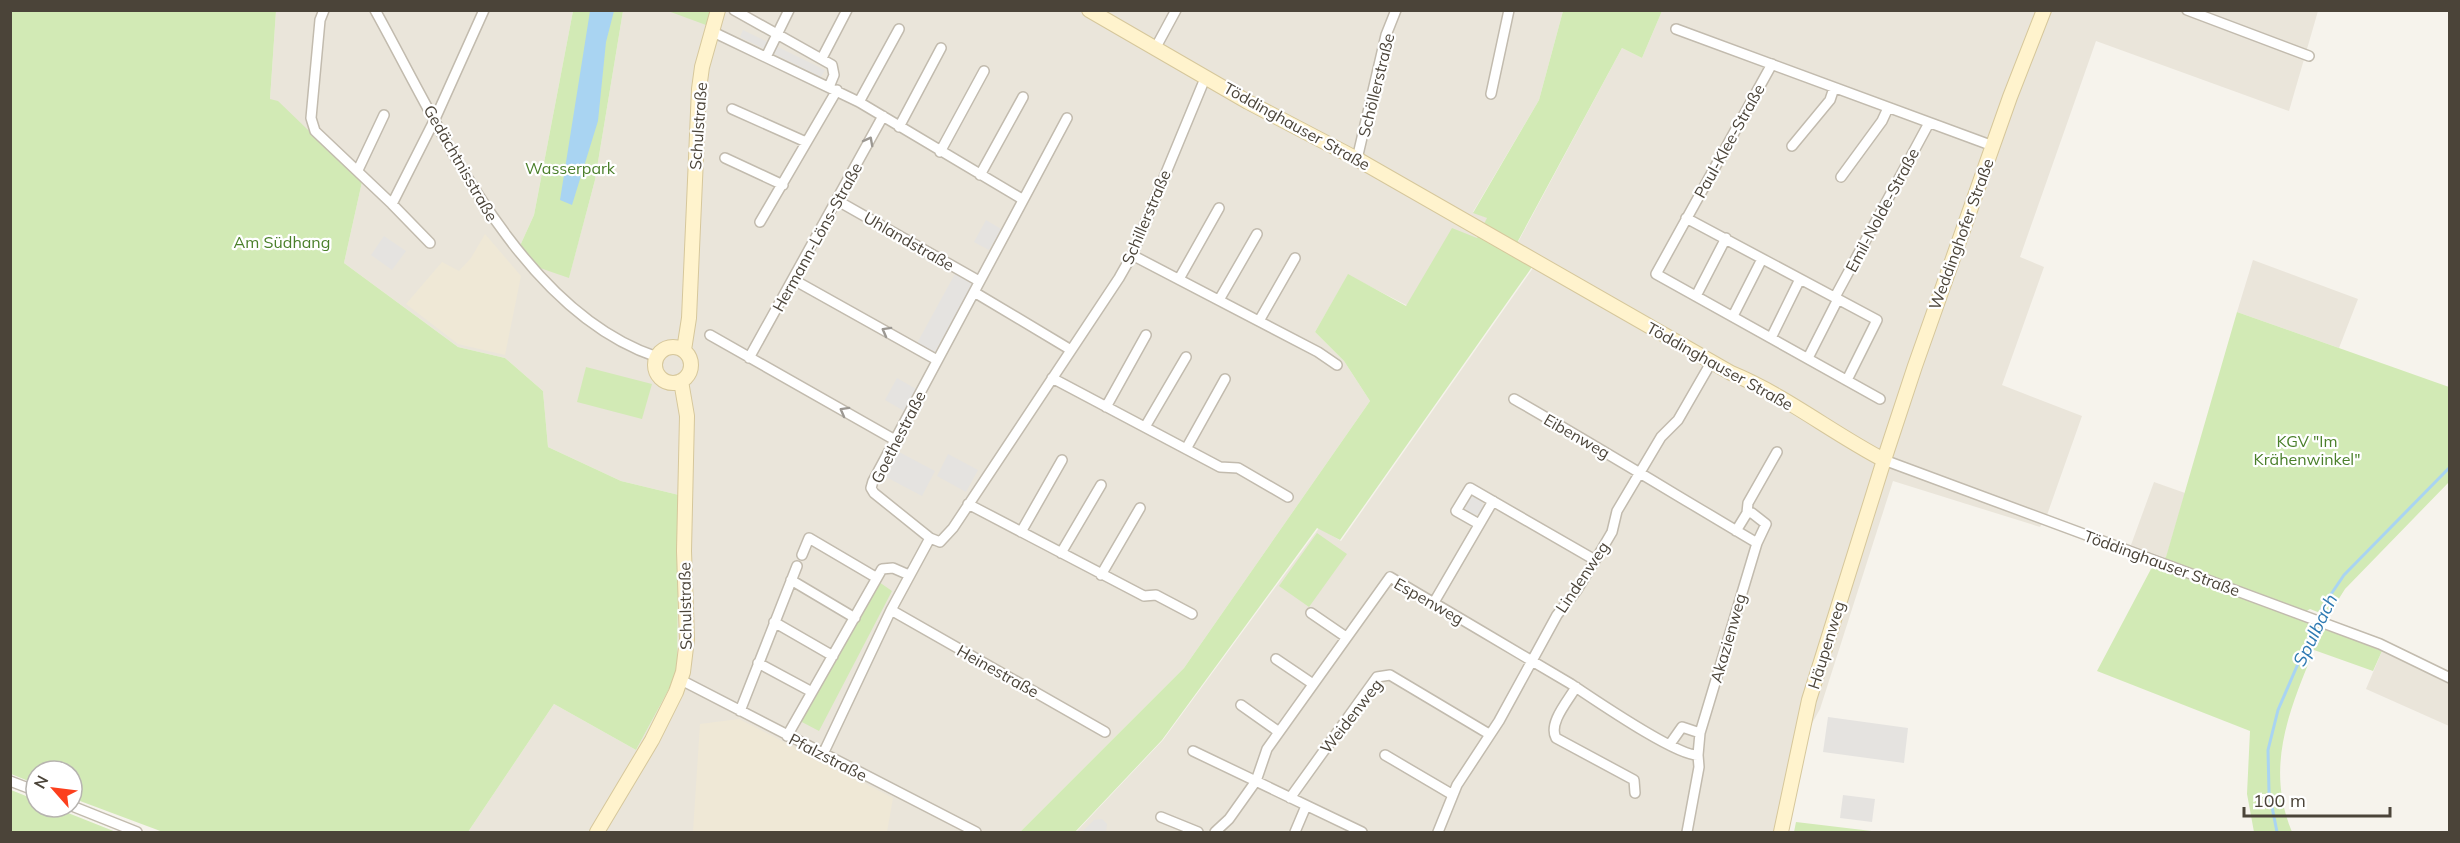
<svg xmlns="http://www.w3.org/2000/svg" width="2460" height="843" font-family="Mulish,sans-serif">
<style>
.residential{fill:#eae5da}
.education{fill:#efe8d6}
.green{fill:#d2eab5}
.parking{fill:#e5e3e0}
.water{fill:#a9d4f2}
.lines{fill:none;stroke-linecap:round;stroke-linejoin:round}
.stream{stroke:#a9d4f2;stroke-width:3}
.street-casing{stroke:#c2bbae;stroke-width:12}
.secondary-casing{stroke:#d6c79b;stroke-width:16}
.street{stroke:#fff;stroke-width:9}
.secondary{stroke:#fff3cd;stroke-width:14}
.oneway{stroke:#9c9892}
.labels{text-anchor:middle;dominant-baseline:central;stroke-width:4.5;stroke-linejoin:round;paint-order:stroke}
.street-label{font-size:16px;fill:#4b4439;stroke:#fff}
.park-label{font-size:16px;fill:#4a7f2a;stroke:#fff}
.water-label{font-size:18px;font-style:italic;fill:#2e7ab2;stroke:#fff}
</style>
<rect width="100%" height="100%" fill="#f6f3ec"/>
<path class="residential" d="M 712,10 L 1563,11 L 1539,100 L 1473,212 L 1488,218 L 1477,238 L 1408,306 L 1348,275 L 1315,332 L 1344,361 L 1370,401 L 1184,668 L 1020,832 L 468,832 L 554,704 L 636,750 L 677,674 L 679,495 L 621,481 L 548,447 L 543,391 L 505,358 L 458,347 L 344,263 L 362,182 L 270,99 L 276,11 L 379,11 L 403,55 L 382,11 L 573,11 L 534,215 L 519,248 L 569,277 L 595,180 L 623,11 L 668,11 L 680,14 Z
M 1662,11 L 2318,11 L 2289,111 L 2096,41 L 2020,257 L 2044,267 L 2002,385 L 2082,416 L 2047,515 L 2040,527 L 1893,481 L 1820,709 L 1800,745 L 1782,832 L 1076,832 L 1163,740 L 1319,528 L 1341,541 L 1533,268 L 1517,244 L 1622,48 L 1642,58 Z
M 2253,260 L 2358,299 L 2339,348 L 2237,312 Z
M 2154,482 L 2185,493 L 2166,558 L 2131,545 Z
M 2382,651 L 2449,684 L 2449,726 L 2366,689 Z"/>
<path class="education" d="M 485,234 L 521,276 L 505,355 L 458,344 L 406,304 L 442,262 L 459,271 L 471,258 Z
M 739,719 L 893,798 L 887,832 L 693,832 L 700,724 Z"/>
<path class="green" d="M 10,11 L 276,11 L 270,99 L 278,101 L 362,182 L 344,263 L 458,347 L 505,358 L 543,391 L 548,447 L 621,481 L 679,495 L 677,674 L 636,750 L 554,704 L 468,832 L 163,832 L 72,798 L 72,771 L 36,771 L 36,784 L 11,774 Z
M 573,11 L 623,11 L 595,180 L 569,278 L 537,267 L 519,248 L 534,215 Z
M 668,11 L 712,11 L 706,25 Z
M 1563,11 L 1662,11 L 1642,58 L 1622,48 L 1518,241 L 1532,267 L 1340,540 L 1317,528 L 1162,740 L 1075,832 L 1020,832 L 1184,668 L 1370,401 L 1344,361 L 1315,332 L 1348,274 L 1406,306 L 1452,228 L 1477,238 L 1487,218 L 1473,213 L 1539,100 Z
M 2237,312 L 2449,387 L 2449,482 L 2345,589 L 2328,616 L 2310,609 L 2296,617 L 2382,651 L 2373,671 L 2314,650 C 2289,711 2265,767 2292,832 L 2254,832 L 2247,794 L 2250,731 L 2097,671 L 2151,569 L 2166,557 Z
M 586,367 L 652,384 L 642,419 L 577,402 Z
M 1317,533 L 1347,554 L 1309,607 L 1279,586 Z
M 879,582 L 892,591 L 819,731 L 800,721 Z
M 11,790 L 36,800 L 36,807 L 53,807 L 116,832 L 11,832 Z
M 1796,822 L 1880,832 L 1794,832 Z"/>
<path class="parking" d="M 743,30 L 825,70 L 821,77 L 740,37 Z
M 986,220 L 1001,229 L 989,250 L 974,242 Z
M 384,236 L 406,251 L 392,270 L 371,255 Z
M 956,272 L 974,282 L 933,355 L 916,345 Z
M 897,378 L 916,389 L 904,411 L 885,400 Z
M 899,452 L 935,471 L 922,496 L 886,477 Z
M 948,454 L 978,470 L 966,492 L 937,476 Z
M1465 506a9 9 0 1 1 18 0a9 9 0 1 1-18 0Z
M 1828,717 L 1908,728 L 1904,763 L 1823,752 Z
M 1843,795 L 1875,799 L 1872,822 L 1840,818 Z
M 1102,819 L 1107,824 L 1106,832 L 1082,832 L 1094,820 Z"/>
<path class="water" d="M 590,11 L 614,11 L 606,42 L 598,121 L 572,205 L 560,200 Z"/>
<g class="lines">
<path class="stream" d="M 2277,832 L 2269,792 L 2268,750 L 2278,710 L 2323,606 L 2344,575 L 2450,467"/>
<defs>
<path id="street" d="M 324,10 L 320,20 L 311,118 L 315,131 L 392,204 L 435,119 L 484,10
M 375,10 C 441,129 519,311 657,357
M 734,10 L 832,65 L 834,75 L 829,87
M 2187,10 L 2309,56
M 1676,29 L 1993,146
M 711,31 L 859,102 L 1022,199
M 1156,47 L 1176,10
M 766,57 L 789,10
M 822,58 L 847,10
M 1772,64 L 1656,274 L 1880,399
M 1491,94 L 1509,10
M 859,102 L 899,29
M 732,109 L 806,142
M 899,127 L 941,48
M 1792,146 L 1830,100 L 1834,88
M 940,152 L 984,71
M 725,158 L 783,185
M 1357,159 L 1386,35 L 1396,10
M 358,170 L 384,115
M 980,175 L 1023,97
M 1841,177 L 1882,121 L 1888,108
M 838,201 L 979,281
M 392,204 L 430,243
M 1686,218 L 1877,320 L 1847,380
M 760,222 L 837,90
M 1132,255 L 1318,352 L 1337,365
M 1179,279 L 1219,208
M 794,280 L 937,360
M 974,292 L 1071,350
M 1696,296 L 1726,238
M 1835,297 L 1929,123
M 1219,300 L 1257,234
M 1733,316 L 1762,259
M 1259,321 L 1295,258
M 710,335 L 895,440
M 1771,338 L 1800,279
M 749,358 L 883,116
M 1808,358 L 1838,299
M 1052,378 L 1220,467 L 1238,468 L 1288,497
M 1514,399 C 1596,446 1676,495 1757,543 L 1766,524 L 1752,513 L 1747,513 L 1736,531
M 1106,407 L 1146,335
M 1145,427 L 1186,357
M 1186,449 L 1225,379
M 1884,460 L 2380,644 L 2450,678
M 968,504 L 1144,596 L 1156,595 L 1192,614
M 1747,513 L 1748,503 L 1777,452
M 1479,524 L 1456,511 L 1470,488 L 1595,560
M 1021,532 L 1062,460
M 930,538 L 940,542 L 953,528 L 1119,278 L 1132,255 L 1206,76
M 1061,553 L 1101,485
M 802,555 L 809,538 L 877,578
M 1101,575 L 1140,508
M 791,580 L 855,618
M 1433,604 L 1493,501
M 891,610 L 1105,732
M 1311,613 L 1346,637
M 774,622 L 833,656
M 1276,659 L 1313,684
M 758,663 L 812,692
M 681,680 L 976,832
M 1576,687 C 1568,701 1548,723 1556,738 L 1634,780 L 1635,793
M 1241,705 L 1279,732
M 740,711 L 797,566
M 1700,733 L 1757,543
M 787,736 L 882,569 L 893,568 L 909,575
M 1193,751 L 1362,832
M 823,754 L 891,610 L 930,538 L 874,493 L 871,488 L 873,481 L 1067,118
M 1385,755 L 1453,795
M 10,781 L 36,791
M 1290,798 L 1377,677 L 1390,675 L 1489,734
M 72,806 L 137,832
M 1161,817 L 1198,832
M 1215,832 L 1229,819 L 1256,781 L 1267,749 L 1390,577 C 1450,613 1511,648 1571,684 C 1594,699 1676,756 1698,755 L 1700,733 L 1682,727 L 1670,744
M 1295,832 L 1306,806
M 1438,832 L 1457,785 L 1499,721 L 1557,615 L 1577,590 L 1602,549 L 1612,532 L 1617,511 L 1661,437 L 1678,420 L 1712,361
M 1687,832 L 1699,767 L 1698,755"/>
<path id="secondary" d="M 1089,10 L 1248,102 L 1357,159 L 1731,373 C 1785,395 1832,433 1884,460
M655 365a18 18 0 1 1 36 0a18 18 0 1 1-36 0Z
M 684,350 L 689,318 L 699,89 L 702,67 L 718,10
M 597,832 L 652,740 L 676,692 L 683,672 L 687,639 L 684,551 L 687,416 L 681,381
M 1781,832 L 1809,700 L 1884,460 L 1915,366 L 2010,97 L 2044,10"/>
</defs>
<use href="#street" class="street-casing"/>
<use href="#secondary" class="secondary-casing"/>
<use href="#street" class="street"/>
<use href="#secondary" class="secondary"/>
</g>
<defs><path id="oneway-chevron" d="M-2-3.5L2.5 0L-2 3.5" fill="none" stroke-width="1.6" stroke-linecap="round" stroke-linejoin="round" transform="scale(1.5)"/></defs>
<g class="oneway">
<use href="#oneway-chevron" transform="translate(869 141) rotate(-62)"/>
<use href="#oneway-chevron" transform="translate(886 331) rotate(-151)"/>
<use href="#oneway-chevron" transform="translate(844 411) rotate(-151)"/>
</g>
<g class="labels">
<g class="street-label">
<text transform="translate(1376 85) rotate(-76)">Schöllerstraße</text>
<text transform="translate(698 126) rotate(-86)">Schulstraße</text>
<text transform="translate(1297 126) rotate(29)">Töddinghauser Straße</text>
<text transform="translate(1729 141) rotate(-61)">Paul-Klee-Straße</text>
<text transform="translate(461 163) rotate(60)">Gedächtnisstraße</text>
<text transform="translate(1882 210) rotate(-62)">Emil-Nolde-Straße</text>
<text transform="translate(1146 217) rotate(-67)">Schillerstraße</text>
<text transform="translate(1961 234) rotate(-70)">Weddinghofer Straße</text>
<text transform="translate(817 237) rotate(-61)">Hermann-Löns-Straße</text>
<text transform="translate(909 241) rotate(30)">Uhlandstraße</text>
<text transform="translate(1720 366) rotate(29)">Töddinghauser Straße</text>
<text transform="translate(1577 436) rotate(30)">Eibenweg</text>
<text transform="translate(898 437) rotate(-63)">Goethestraße</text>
<text transform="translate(2162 563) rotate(20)">Töddinghauser Straße</text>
<text transform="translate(1582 577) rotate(-56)">Lindenweg</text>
<text transform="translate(1429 601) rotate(30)">Espenweg</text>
<text transform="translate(685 606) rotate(-91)">Schulstraße</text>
<text transform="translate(1728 638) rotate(-74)">Akazienweg</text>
<text transform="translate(1826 645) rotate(-73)">Häupenweg</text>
<text transform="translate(998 671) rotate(29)">Heinestraße</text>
<text transform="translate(1351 716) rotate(-52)">Weidenweg</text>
<text transform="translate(828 757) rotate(27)">Pfalzstraße</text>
</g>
<g class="park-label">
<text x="570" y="168">Wasserpark</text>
<text x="282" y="242">Am Südhang</text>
<text x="2307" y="441">KGV "Im<tspan x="2307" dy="18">Krähenwinkel"</tspan></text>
</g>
<g class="water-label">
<text transform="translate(2315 630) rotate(-64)">Spulbach</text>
</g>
</g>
<rect width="2460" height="843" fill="none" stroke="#4b4439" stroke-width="24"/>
<g transform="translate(54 789) rotate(298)"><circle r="28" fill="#ffffff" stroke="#b7b4b0" stroke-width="1.5"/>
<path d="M0-4.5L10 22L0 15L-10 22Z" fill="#fc3f1d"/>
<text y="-9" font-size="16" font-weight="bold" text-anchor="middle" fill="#4b4439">N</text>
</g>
<path d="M2244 807v9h146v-9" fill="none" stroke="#4b4439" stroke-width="3"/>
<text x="2253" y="807" font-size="18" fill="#4b4439" stroke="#ffffff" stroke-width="4.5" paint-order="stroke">100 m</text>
</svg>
